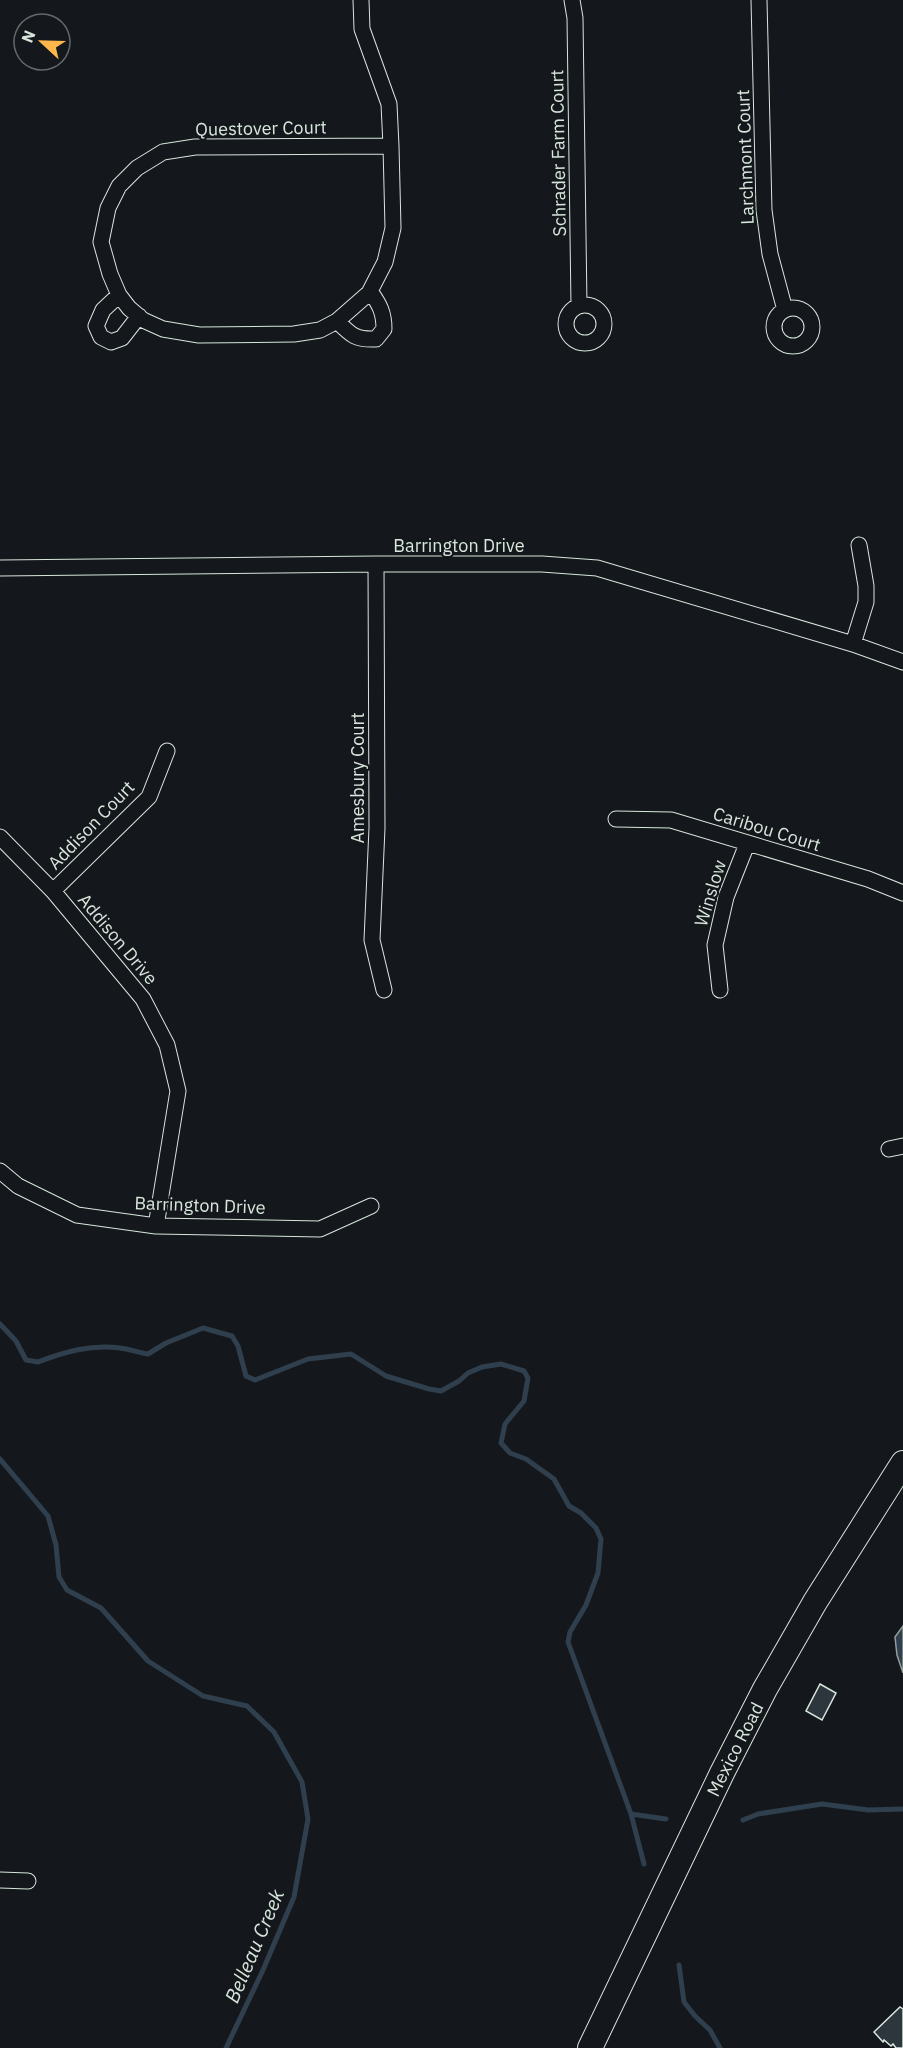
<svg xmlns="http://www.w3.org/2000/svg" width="903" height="2048" font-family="'IBM Plex Sans',sans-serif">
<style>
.water{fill:#2f3f4d;stroke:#939e99;stroke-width:1.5}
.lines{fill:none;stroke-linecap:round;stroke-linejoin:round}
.stream{stroke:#2f3f4d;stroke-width:5}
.building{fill:#2c363c;stroke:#d8e6dc;stroke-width:1.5}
.street-casing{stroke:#d8e6dc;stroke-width:17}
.primary-casing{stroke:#d8e6dc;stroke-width:26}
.street{stroke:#14181c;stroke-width:15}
.primary{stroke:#14181c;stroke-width:24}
.labels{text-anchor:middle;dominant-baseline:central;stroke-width:4.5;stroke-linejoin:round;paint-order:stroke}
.street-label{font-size:18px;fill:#d8e6dc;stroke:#14181c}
.water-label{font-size:20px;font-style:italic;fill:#d8e6dc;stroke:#14181c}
</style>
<rect width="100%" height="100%" fill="#14181c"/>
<path class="water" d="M 903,1626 L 903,1673 L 897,1655 L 895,1637 Z"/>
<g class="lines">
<path class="stream" d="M 0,1324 L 16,1341 L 26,1360 L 38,1362 C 64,1352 91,1344 120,1348 C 130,1349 139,1353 148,1354 L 166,1343 L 203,1328 L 232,1336 L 238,1346 L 246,1376 L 255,1380 L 308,1359 L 351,1354 L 386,1376 L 429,1389 L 441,1391 L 459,1381 L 468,1373 L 482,1367 L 501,1364 L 524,1371 L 528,1378 L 524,1401 L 505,1424 L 501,1443 L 510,1453 L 526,1459 L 554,1479 L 569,1506 L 581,1513 L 596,1528 L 601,1539 L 598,1573 L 586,1605 L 570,1632 L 568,1642 L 631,1814 L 644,1864
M 0,1459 L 48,1516 L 56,1545 L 59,1577 L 67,1590 L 101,1608 L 148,1661 L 203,1696 L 247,1706 L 274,1732 L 302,1782 L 308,1819 L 294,1897 L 263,1970 L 226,2048
M 631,1814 L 666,1819
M 743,1820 L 758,1814 L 822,1804 L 868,1810 L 903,1809
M 679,1965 L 684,2002 L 695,2016 L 710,2030 L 720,2048"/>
</g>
<path class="building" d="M 820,1684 L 836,1693 L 822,1720 L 806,1711 Z
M 900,2007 L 903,2009 L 903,2048 L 896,2048 L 893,2044 L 891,2046 L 884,2040 L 883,2042 L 874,2032 Z"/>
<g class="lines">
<defs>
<path id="street" d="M 361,0 L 362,29 L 389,104 L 391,146 L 393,228 L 385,262 L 369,293 L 337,321 L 320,330 L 294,334 L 199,335 L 163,329 L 143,320 L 129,308 L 119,295 L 110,274 L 101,242 L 108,208 L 119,186 L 137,168 L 163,152 L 195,147 L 391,146
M 572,0 L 575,18 L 579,306
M 759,0 L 764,210 L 770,254 L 785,310
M 119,295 L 103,310 L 96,326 L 101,337 L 111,342 L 122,338 L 139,316
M566 324a19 19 0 1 1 38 0a19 19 0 1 1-38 0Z
M774 327a19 19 0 1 1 38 0a19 19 0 1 1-38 0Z
M 337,321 C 351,335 355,340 376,339 L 384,329 C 384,313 380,305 370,291
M 376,564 L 377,828 L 372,940 L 384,990
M 0,568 L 376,564 L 542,564 L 597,568 L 853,644 L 903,662
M 853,644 L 866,602 L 866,586 L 859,545
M 616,819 L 671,820 L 868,879 L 903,893
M 0,837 L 53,891 L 143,999 L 167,1045 L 178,1091 L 156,1226
M 53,891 L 149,797 L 167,751
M 720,990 L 715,945 L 726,897 L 747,844
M 889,1149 L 903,1146
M 0,1171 L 18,1186 L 77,1215 L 156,1226 L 320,1229 L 371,1206
M 0,1880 L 28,1881"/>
<g id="primary">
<path id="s1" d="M 590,2048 L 722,1773 L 765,1689 L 815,1602 L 903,1463"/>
</g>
</defs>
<use href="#street" class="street-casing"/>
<use href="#primary" class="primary-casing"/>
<use href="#street" class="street"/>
<use href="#primary" class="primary"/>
</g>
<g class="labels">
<g class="street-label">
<text transform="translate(261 128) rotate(-1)">Questover Court</text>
<text transform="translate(558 153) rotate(-91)">Schrader Farm Court</text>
<text transform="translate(745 157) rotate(-92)">Larchmont Court</text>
<text x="459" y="545">Barrington Drive</text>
<text transform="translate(357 778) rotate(-90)">Amesbury Court</text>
<text transform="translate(91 825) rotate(-46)">Addison Court</text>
<text transform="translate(767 829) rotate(17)">Caribou Court</text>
<text transform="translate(710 893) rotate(-73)">Winslow</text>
<text transform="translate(118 939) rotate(50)">Addison Drive</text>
<text transform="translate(200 1205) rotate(2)">Barrington Drive</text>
<text stroke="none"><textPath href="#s1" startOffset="332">Mexico Road</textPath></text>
</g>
<g class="water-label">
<text transform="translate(254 1946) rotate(-67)">Belleau Creek</text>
</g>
</g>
<g transform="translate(42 42) rotate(292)"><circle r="28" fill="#14181c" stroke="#626a69" stroke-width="1.5"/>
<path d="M0-4.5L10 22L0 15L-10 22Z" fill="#ffb74d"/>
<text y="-9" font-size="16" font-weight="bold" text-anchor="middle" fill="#d8e6dc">N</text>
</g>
</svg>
